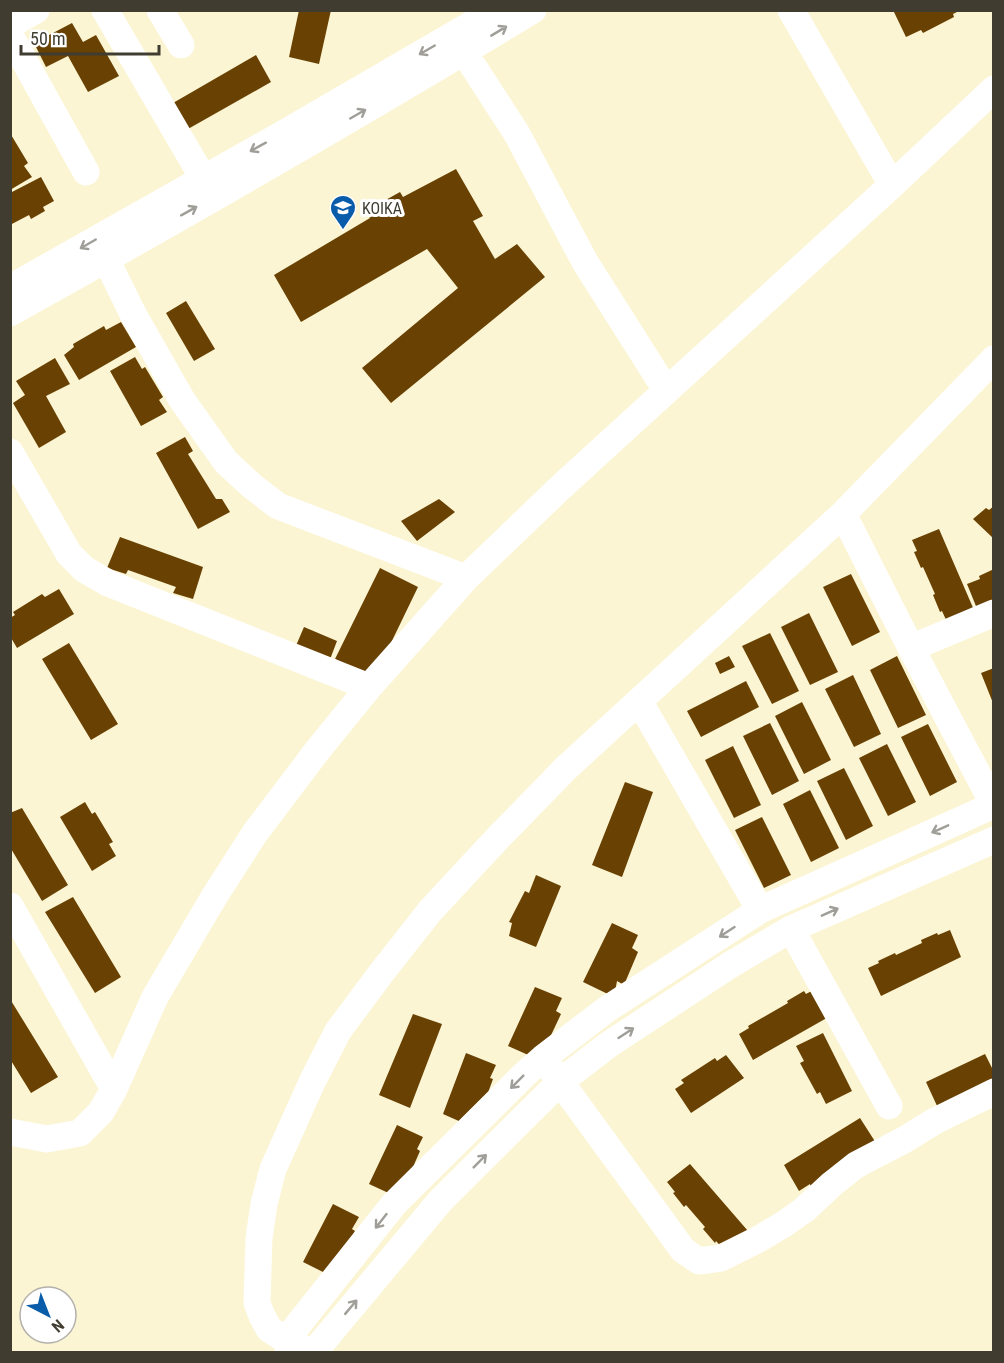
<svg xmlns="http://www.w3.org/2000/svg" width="1004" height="1363" font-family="'Roboto Condensed',sans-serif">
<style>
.building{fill:#694103}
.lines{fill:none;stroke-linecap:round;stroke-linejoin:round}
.minor{stroke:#fff;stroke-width:27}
.oneway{stroke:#a09e98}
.labels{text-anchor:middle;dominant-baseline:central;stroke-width:6;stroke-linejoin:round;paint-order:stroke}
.poi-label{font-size:16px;fill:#403d30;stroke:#fff;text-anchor:start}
</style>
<rect width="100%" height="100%" fill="#fbf5d3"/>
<path class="building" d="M 299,10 L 331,10 L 319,64 L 289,57 Z
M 893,10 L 961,10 L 953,14 L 954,17 L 923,33 L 921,30 L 906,37 Z
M 72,23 L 83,42 L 96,35 L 119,76 L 88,92 L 68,56 L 46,67 L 34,43 Z
M 256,55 L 271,82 L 188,129 L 173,103 Z
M 10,133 L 28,163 L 24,166 L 32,177 L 10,190 Z
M 456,169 L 483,216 L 473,221 L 495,259 L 517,244 L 545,277 L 391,403 L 362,368 L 458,288 L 427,249 L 301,322 L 274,275 L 370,218 L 366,211 L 400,192 L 403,197 Z
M 41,177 L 54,201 L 43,207 L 45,211 L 31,219 L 29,215 L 10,225 L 10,193 Z
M 186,301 L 215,349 L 194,361 L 166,313 Z
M 121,322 L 136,347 L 79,380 L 64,355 L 74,347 L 73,344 L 104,326 L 106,330 Z
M 135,357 L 142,369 L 145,367 L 163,397 L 159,400 L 167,412 L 141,426 L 110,371 Z
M 55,358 L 70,384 L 46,396 L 66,432 L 39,448 L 13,403 L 25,395 L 16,381 Z
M 185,437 L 193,451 L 188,454 L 216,499 L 222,499 L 230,512 L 198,529 L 156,453 Z
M 439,499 L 455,512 L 417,541 L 401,521 Z
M 994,506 L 994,539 L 973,519 L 986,508 L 989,510 Z
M 939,529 L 974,610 L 947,622 L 942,611 L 940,612 L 933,595 L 935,594 L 923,567 L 921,568 L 914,552 L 917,551 L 912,540 Z
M 120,537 L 203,567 L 193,599 L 173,593 L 176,587 L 128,570 L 126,574 L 107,568 Z
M 380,568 L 418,587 L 374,678 L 335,659 Z
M 994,569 L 994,605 L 978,611 L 967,584 L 980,579 L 979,576 Z
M 851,574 L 880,632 L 852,646 L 823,587 Z
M 59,589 L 74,614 L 17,648 L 10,636 L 10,618 L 15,615 L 13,612 L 42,594 L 45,597 Z
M 809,613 L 838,672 L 810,685 L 781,627 Z
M 304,627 L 337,641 L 329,662 L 295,648 Z
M 770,633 L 799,691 L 772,704 L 742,646 Z
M 69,643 L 118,724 L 91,740 L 42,659 Z
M 729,656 L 735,667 L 720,674 L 715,663 Z
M 897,656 L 926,715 L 898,728 L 870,670 Z
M 994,668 L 994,703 L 993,703 L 981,673 Z
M 853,675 L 881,734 L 854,747 L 825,689 Z
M 746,681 L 759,707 L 701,737 L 687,711 Z
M 802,702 L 831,760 L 804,774 L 775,716 Z
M 770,723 L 799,781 L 772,795 L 743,736 Z
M 928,724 L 957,782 L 930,796 L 901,737 Z
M 887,744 L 916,802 L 888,816 L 859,758 Z
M 733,746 L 761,805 L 734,818 L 705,760 Z
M 844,768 L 873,826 L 846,840 L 817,781 Z
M 625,782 L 653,792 L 622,877 L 592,865 Z
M 810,790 L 839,848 L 811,862 L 783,804 Z
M 85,802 L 92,814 L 95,812 L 113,842 L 109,844 L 116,856 L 92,871 L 60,817 Z
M 22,808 L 68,885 L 42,901 L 10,847 L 10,813 Z
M 762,817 L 791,875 L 764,888 L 735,830 Z
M 536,875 L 561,886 L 536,947 L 509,936 L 512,923 L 509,922 L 525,891 L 529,893 Z
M 73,897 L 121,977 L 95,993 L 45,912 Z
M 612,923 L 638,935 L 632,948 L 638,952 L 624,985 L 617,981 L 614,997 L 583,982 Z
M 950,930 L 961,957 L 881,996 L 868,968 L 879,963 L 878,961 L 895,953 L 896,955 L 922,943 L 921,940 L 937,933 L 938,935 Z
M 535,987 L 562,998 L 556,1011 L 561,1014 L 545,1048 L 535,1058 L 508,1046 Z
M 817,988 L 832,1015 L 753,1060 L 739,1034 L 749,1028 L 748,1026 L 788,1003 L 787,1001 L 804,991 L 806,994 Z
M 10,999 L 58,1077 L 31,1093 L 10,1059 Z
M 413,1014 L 442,1024 L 410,1108 L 379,1095 Z
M 823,1033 L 852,1091 L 826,1104 L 820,1092 L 817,1094 L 800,1063 L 804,1061 L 796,1046 Z
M 466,1053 L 496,1065 L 490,1078 L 493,1079 L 481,1112 L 470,1126 L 443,1114 Z
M 985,1054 L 994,1072 L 994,1082 L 938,1108 L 926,1082 Z
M 726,1055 L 744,1078 L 691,1113 L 675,1089 L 684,1083 L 681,1080 L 715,1058 L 717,1061 Z
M 860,1118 L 876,1143 L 811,1187 L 810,1184 L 799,1191 L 784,1165 Z
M 397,1125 L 423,1137 L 417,1149 L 420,1151 L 406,1183 L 395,1196 L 369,1184 Z
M 690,1164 L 748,1231 L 724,1250 L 716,1241 L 715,1243 L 703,1229 L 705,1227 L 686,1205 L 684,1207 L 673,1193 L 675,1192 L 667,1182 Z
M 333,1204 L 359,1217 L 352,1229 L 355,1231 L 341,1262 L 329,1275 L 303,1262 Z"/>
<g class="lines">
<path class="minor" d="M 105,10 L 203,178
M 160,10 L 181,45
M 791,10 L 892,185
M 10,25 L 36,10
M 10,35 L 86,172
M 464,52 L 517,134 L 585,262 L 666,390
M 106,259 L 133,314 L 182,400 L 226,462 L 252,486 L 278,506 L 466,578
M 10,288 L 288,131 L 496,10
M 10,313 C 186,215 361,114 533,10
M 10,452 L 69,554 L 84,569 L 108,583 L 369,687
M 843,514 L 911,648
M 994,613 L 911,648 L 994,805
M 639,701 L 760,910
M 10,906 L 114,1089
M 791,929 L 889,1106
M 551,1069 L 683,1250 L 699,1261 L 721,1258 L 759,1239 L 784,1224 L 804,1210 L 832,1184 L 856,1165 L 904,1140 L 935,1121 L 994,1092
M 10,1132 L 47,1139 L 80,1133 L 101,1112 L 114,1089 L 155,997 L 214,897 L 255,833 L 317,751 L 369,687 L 466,578 L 562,486 L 892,185 L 994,89
M 289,1352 L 286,1340 L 394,1204 L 525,1074 L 543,1058 L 607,1009 L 760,910 L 994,805
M 310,1352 L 286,1340 L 269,1329 L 262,1316 L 257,1303 L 259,1238 L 264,1204 L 273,1169 L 312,1082 L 338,1031 L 382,972 L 430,911 L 495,841 L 565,769 L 843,514 L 994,359
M 314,1352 L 441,1200 L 560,1082 L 608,1045 L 730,965 L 791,929 L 994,840"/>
</g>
<defs><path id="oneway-shaft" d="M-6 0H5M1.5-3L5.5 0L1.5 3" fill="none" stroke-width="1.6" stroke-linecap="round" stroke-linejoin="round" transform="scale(1.5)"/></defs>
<g class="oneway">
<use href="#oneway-shaft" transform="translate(499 31) rotate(-31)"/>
<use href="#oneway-shaft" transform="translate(427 50) rotate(150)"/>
<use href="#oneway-shaft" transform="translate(358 114) rotate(-30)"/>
<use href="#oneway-shaft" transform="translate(258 147) rotate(151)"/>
<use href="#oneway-shaft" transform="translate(189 211) rotate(-29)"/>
<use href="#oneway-shaft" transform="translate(88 244) rotate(150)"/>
<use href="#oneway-shaft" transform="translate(940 829) rotate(156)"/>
<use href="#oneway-shaft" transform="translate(830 912) rotate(-24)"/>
<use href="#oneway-shaft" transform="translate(727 932) rotate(147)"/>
<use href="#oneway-shaft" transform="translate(626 1033) rotate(-33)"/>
<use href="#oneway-shaft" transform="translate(517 1082) rotate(135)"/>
<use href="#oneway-shaft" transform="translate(480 1161) rotate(-45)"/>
<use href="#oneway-shaft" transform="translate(381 1221) rotate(128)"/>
<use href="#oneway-shaft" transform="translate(351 1307) rotate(-50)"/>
</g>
<defs>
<symbol id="school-pin" viewBox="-11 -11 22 30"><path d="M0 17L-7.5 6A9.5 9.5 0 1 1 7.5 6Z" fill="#085caa" stroke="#fff"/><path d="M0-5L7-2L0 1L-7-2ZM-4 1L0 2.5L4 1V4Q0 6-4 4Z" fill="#fff"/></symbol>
</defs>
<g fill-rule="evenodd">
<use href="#school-pin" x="328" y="193" width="30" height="40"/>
</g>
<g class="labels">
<g class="poi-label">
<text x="362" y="208">KOIKA</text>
</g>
</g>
<rect width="1004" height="1363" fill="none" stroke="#403d30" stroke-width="24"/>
<g transform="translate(48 1315) rotate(138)"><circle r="28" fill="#ffffff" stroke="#b3b1ac" stroke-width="1.5"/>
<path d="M0-4.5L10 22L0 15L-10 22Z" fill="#085caa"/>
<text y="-9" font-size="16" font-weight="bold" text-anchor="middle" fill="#403d30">N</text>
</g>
<path d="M21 45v9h138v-9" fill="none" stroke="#403d30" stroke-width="3"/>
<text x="30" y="45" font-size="18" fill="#403d30" stroke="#ffffff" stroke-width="4.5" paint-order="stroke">50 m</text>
</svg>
